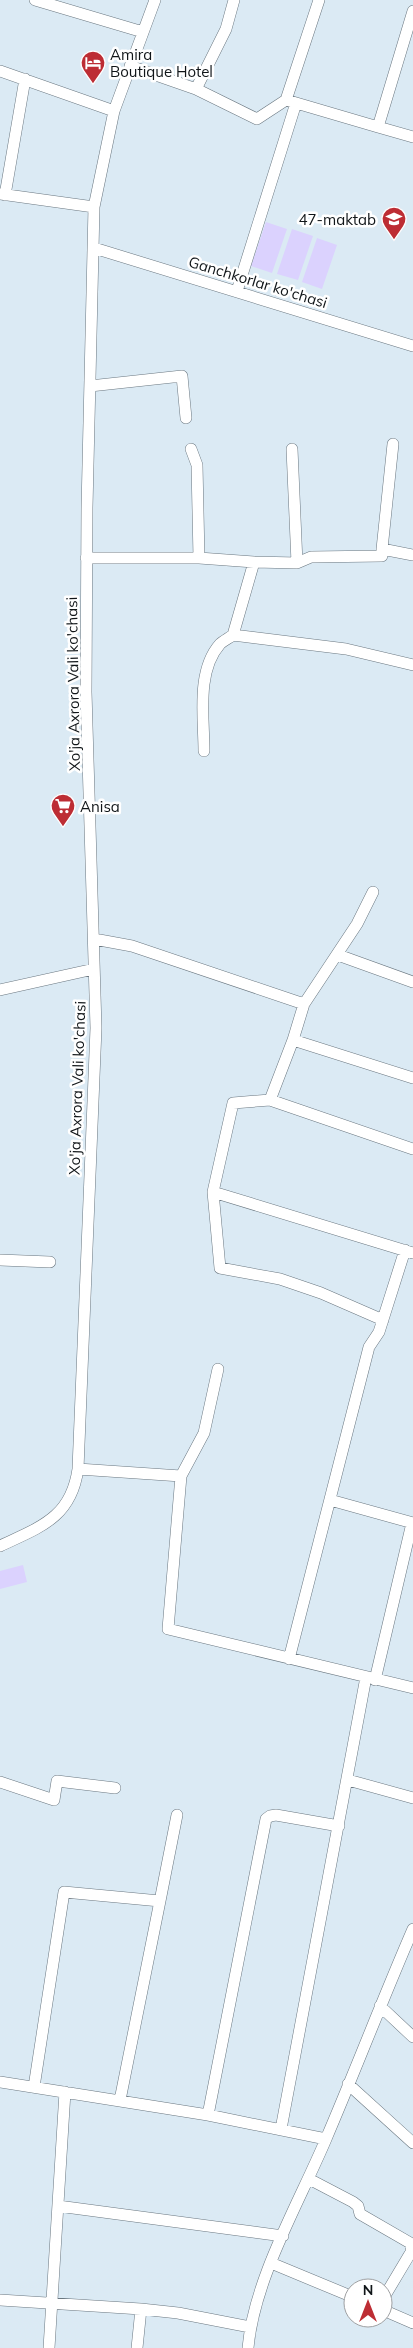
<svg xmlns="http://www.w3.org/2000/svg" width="413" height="2348" font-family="Mulish,sans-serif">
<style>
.green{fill:#dbd2fe}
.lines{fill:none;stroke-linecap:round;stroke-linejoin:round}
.minor-casing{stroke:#6a7780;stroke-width:12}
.minor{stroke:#fff;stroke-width:11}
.labels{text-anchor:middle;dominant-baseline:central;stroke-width:5;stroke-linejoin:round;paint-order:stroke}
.poi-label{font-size:15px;fill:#101518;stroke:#fff;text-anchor:start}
.street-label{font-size:15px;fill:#101518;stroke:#fff}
</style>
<rect width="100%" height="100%" fill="#dbeaf4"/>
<path class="green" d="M 266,222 L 287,229 L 272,273 L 251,266 Z
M 292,229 L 313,236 L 298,280 L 277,274 Z
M 317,238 L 337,245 L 322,289 L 302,282 Z
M 23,1565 L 27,1582 L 0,1589 L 0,1571 Z"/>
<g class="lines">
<defs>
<path id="minor" d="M 35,0 L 143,32
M 319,0 L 286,100 L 378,127 L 413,11
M 130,66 L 196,89 L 257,119 L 286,100
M 0,71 L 114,111
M 196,89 L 226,29 L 234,0
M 378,127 L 413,137
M 0,194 L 94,207
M 5,195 L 25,79
M 94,248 L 413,346
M 237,291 L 296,103
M 90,386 L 182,376 L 186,418
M 393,444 L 382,549 L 413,555
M 191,449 L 197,465 L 199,558
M 86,558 L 199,558 L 254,562 L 233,635 L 346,649 L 413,665
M 254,562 L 297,563 L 292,449
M 297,563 L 311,557 L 382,556 L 382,549
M 204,751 C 204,718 196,671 220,644 C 223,641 229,638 233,635
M 94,939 L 132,946 L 304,1004 L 293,1040 L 413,1078
M 338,955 L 413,982
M 0,990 L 94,969
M 304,1004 L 357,924 L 373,892
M 293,1040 L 270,1100 L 413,1149
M 270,1100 L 233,1103 L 213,1192 L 413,1253
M 213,1192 L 220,1268 L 280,1279 L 321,1293 L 383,1320
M 0,1260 L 50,1262
M 78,1469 L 181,1476 L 168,1629 L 413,1688
M 181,1476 L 204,1433 L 218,1369
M 330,1500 L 413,1523
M 0,1546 C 40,1527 71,1518 78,1469 L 96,1028 L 86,692 L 87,508 L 94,207 L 114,111 L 155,0
M 289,1659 L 369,1347 L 379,1332 L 405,1250
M 375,1680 L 412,1523
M 348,1780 L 413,1798
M 0,1782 L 54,1800 L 57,1781 L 115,1788
M 160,1901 L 177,1815
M 380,2006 L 413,2037
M 0,2082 L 208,2115 L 326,2139
M 348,2084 L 413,2143
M 34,2087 L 64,1892 L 160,1901 L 120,2100
M 208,2115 L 266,1819 L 270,1816 L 276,1815 L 339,1826
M 281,2129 L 366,1677
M 309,2179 L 353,2202 L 358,2206 L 360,2214 L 412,2244 L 411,2252 L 383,2299
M 58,2206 L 283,2236
M 271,2263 L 353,2297
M 0,2300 L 141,2309 L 178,2313 L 250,2327
M 383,2310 L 413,2323
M 49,2348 L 65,2092
M 137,2348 L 141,2309
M 248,2348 C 254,2279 299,2203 326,2139 C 356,2069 383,1998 413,1929"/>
</defs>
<use href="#minor" class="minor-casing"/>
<use href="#minor" class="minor"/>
</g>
<defs>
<symbol id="hotel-pin" viewBox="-11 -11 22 30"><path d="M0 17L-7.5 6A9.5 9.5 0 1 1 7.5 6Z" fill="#bd2d34" stroke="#fff"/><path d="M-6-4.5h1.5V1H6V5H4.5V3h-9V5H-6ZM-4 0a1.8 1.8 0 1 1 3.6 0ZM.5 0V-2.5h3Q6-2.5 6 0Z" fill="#fff"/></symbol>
<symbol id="school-pin" viewBox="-11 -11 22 30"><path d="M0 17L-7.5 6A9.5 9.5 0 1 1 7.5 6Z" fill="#bd2d34" stroke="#fff"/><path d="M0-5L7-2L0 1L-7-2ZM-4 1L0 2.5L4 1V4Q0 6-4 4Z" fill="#fff"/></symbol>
<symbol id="supermarket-pin" viewBox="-11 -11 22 30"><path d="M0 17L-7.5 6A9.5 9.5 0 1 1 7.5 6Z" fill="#bd2d34" stroke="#fff"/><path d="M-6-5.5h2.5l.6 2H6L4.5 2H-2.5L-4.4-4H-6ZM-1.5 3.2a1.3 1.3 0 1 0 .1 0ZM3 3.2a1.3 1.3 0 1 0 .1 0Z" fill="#fff"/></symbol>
</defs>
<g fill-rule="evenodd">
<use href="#hotel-pin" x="79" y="49" width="28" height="38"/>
<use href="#school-pin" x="380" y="205" width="28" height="38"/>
<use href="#supermarket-pin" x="49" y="792" width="28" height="38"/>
</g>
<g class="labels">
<g class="poi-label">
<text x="110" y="54">Amira<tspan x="110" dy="17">Boutique Hotel</tspan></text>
<text x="376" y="219" text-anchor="end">47-maktab</text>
<text x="80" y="806">Anisa</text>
</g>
<g class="street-label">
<text transform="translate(258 282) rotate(17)">Ganchkorlar ko'chasi</text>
<text transform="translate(73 684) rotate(-91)">Xo'ja Axrora Vali ko'chasi</text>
<text transform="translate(77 1088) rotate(-88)">Xo'ja Axrora Vali ko'chasi</text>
</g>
</g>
<g transform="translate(368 2303)"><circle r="24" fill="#ffffff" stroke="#9fa1a3"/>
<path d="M0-4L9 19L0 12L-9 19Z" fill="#bd2d34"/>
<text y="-8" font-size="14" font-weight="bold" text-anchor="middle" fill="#101518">N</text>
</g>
</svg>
